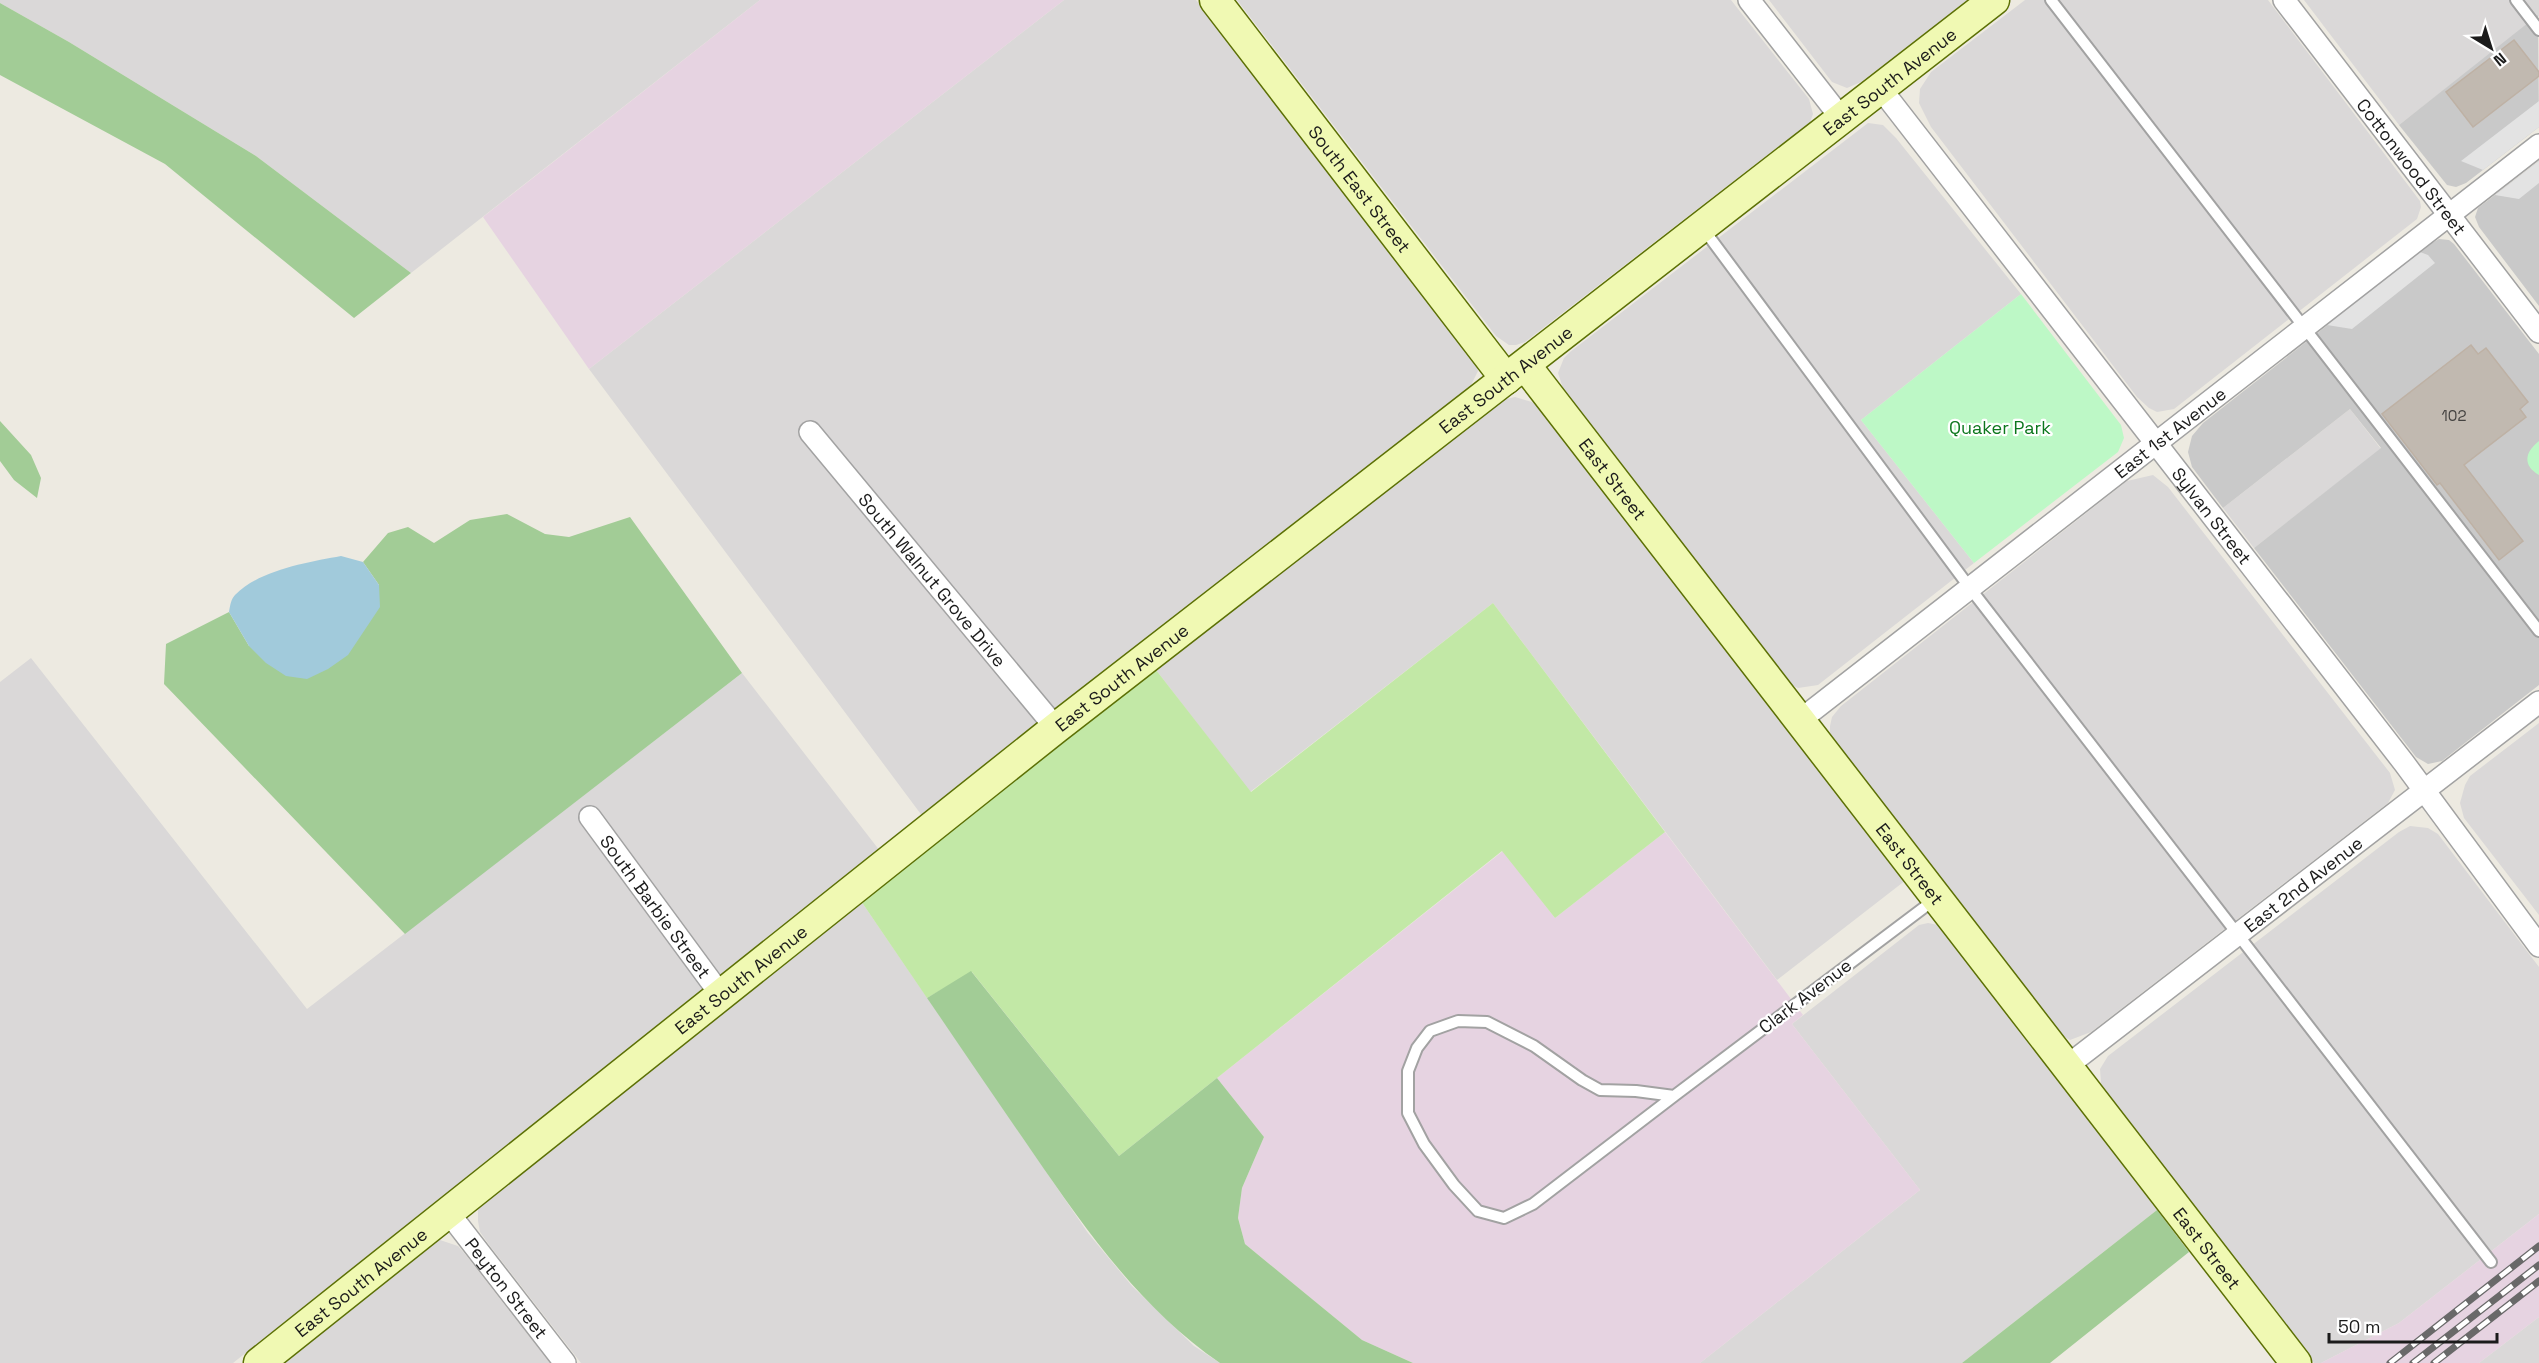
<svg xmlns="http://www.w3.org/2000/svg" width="2539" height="1363" font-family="'Space Grotesk',sans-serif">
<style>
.residential{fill:#dad8d8}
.industrial{fill:#e6d3e1}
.religious{fill:#c9c9c9}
.grass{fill:#c2e8a6}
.forest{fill:#a2cc96}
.park{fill:#bdf8c6}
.parking{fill:#e3e3e3}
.water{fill:#a1cadb}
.building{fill:#c1b9b0;stroke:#beb1a4;stroke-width:1.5}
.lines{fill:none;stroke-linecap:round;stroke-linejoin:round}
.lane-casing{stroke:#a2a2a2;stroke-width:14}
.street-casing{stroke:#a2a2a2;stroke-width:24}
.secondary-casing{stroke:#5c7005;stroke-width:33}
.lane{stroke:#fff;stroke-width:10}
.street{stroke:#fff;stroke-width:21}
.secondary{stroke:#f0f9b3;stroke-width:30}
.rail-casing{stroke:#696969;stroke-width:7}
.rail{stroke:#fff;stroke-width:4.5;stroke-dasharray:14;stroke-linecap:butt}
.labels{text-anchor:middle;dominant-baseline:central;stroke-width:4.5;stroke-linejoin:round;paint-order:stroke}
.number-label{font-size:15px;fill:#444240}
.street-label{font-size:18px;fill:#1b1b1b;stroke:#fff}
.park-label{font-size:18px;fill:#0c771d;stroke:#fff}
</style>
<rect width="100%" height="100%" fill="#edeae1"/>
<path class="residential" d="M 0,0 L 760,0 L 411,273 L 256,156 L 69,42 L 0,3 Z
M 1064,0 L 1196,0 L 1476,364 L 1478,371 L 1470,387 L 923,817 L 589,369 Z
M 1237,0 L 1731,0 L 1809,99 L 1813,114 L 1810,122 L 1525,342 L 1516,345 L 1509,345 L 1496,336 Z
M 1769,0 L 1968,0 L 1861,82 L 1847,88 L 1832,82 Z
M 2025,0 L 2268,0 L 2420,201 L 2421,207 L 2417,219 L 2174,409 L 2157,412 L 2149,408 L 2137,397 L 1931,127 L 1919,103 L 1920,89 L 1931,72 Z
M 2304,0 L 2539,0 L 2539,16 L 2399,125 Z
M 1868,123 L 1883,125 L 1896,138 L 2021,294 L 1861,420 L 1974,563 L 1818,685 L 1798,688 L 1784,681 L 1563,388 L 1558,373 L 1564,358 L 1570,352 Z
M 1515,397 L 1532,402 L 1540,409 L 1906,880 L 1777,980 L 1493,603 L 1250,792 L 1156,670 L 1502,400 Z
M 2350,409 L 2381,449 L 2254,548 L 2223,508 Z
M 2153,475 L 2168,487 L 2390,773 L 2395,790 L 2388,803 L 2091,1032 L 2070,1040 L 2055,1031 L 1836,742 L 1830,733 L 1830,726 L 1832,717 L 1841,706 L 2127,481 Z
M 31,658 L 307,1009 L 742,673 L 880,851 L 233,1363 L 0,1363 L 0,682 Z
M 2539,723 L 2539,915 L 2464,818 L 2460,803 L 2465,785 L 2470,776 Z
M 2410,826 L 2428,828 L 2438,834 L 2539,967 L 2539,1214 L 2399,1323 L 2321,1363 L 2314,1363 L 2105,1092 L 2101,1083 L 2100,1069 L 2108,1056 L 2399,832 Z
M 861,901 L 1088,1233 L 1132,1286 L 1194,1346 L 1220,1363 L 581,1363 L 490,1246 L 480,1232 L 478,1221 L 478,1210 L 485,1196 Z
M 1928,923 L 1938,925 L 1945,931 L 2157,1210 L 1962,1363 L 1700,1363 L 1920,1190 L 1792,1024 L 1919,925 Z
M 437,1239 L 458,1246 L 465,1254 L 550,1363 L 274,1363 Z
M 2539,1317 L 2539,1363 L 2479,1363 Z"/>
<path class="industrial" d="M 760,0 L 1064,0 L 589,369 L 483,217 Z
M 1665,832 L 1803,1015 L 1792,1024 L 1920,1190 L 1700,1363 L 1413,1363 L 1362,1340 L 1245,1244 L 1238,1218 L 1242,1188 L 1264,1137 L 1217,1078 L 1503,851 L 1555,918 Z
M 2539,1214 L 2539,1317 L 2479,1363 L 2321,1363 L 2399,1323 Z"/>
<path class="religious" d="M 2538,15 L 2539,127 L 2466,183 L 2456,187 L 2447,185 L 2399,125 Z
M 2539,161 L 2539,306 L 2479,227 L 2475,217 L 2478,208 Z
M 2439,239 L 2449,240 L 2454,244 L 2539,354 L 2539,685 L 2442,761 L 2428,764 L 2416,757 L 2254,548 L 2381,448 L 2350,409 L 2223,508 L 2192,467 L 2188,452 L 2192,436 L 2203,423 L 2432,243 Z"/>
<path class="grass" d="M 1493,603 L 1665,832 L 1555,918 L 1502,851 L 1119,1156 L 972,972 L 927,998 L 861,901 L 1156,670 L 1251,792 Z"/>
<path class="forest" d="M 0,3 L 69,42 L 256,156 L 411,273 L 354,318 L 165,164 L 0,75 Z
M 0,421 L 31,455 L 41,478 L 37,498 L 14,480 L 0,461 Z
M 507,514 L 545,534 L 569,537 L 630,517 L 742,673 L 405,934 L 164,684 L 166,644 L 229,612 L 249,646 L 379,585 L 363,562 L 388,533 L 408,527 L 434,543 L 470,520 Z
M 971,971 L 1119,1156 L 1217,1078 L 1264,1137 L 1242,1188 L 1238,1218 L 1245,1244 L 1362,1340 L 1413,1363 L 1220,1363 C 1141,1309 1086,1230 1033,1153 C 997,1101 962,1049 927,998 Z
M 2157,1210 L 2189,1252 L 2050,1363 L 1962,1363 Z"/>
<path class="park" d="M 2021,294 L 2121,425 L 2124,438 L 2118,452 L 1974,563 L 1861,420 Z
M 2539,441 L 2539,475 C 2522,465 2525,452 2539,441 Z"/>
<path class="parking" d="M 2539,101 L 2539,127 L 2483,170 L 2461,161 Z
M 2539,161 L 2539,183 L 2519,199 L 2495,195 Z
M 2420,252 L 2428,255 L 2435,263 L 2352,329 L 2327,325 Z"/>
<path class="water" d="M 341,556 L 363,562 L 379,585 L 380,607 L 348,655 L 328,669 L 307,679 L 286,676 L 266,663 L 249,646 L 229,612 C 230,606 231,599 235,595 C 259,570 309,562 341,556 Z"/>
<path class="building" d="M 2514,40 L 2539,72 L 2539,76 L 2473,127 L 2446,92 Z
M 2471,345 L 2478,354 L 2486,348 L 2528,402 L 2520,409 L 2526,417 L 2464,465 L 2523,541 L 2499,560 L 2440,483 L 2437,485 L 2382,414 Z"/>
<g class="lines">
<defs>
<path id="lane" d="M 2051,0 L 2539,631
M 2516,0 L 2539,30
M 1702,227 L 1970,588 L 2491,1262
M 1458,1021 L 1487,1022 L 1534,1046 L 1582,1080 L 1600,1090 L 1636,1091 L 1674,1096 L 1533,1204 L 1504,1218 L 1478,1211 L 1454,1185 L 1424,1144 L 1408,1113 L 1408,1071 L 1417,1048 L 1430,1031 Z
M 1674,1096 L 1934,900"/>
<g id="street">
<path d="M 1749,0 L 1842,119"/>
<path id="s1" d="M 2284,0 L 2539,332"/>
<path id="s2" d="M 1881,89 L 2404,763 L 2539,946"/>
<path id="s3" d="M 810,432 L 1056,728"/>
<path id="s4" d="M 1799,721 L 2539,145"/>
<path id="s5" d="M 590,817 L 721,995"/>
<path id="s6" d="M 2067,1066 L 2539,702"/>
<path id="s7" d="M 448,1212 L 565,1363"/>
</g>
<g id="secondary">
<path id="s8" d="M 1215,0 L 1506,379"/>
<path id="s9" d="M 1525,365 L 2296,1363"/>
<path id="s10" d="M 259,1363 L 1056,728 L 1994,0"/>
</g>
</defs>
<use href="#lane" class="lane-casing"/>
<use href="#street" class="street-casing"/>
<use href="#secondary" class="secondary-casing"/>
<use href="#lane" class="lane"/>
<use href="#street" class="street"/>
<use href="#secondary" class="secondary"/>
<defs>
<path id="rail" d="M 2390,1363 L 2539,1246
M 2413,1363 L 2539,1265
M 2434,1363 L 2539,1281"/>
</defs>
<use href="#rail" class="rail-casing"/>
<use href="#rail" class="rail"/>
</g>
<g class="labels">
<g class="number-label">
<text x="2454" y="415">102</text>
</g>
<g class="street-label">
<text stroke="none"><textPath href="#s10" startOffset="2074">East South Avenue</textPath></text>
<text stroke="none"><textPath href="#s1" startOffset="210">Cottonwood Street</textPath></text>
<text stroke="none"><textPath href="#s8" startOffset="238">South East Street</textPath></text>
<text stroke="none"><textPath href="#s10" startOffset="1588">East South Avenue</textPath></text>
<text stroke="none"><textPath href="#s4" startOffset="470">East 1st Avenue</textPath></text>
<text stroke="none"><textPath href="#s9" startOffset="144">East Street</textPath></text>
<text stroke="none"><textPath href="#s2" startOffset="540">Sylvan Street</textPath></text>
<text stroke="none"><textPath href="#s3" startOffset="192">South Walnut Grove Drive</textPath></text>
<text stroke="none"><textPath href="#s10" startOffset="1102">East South Avenue</textPath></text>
<text stroke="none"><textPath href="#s9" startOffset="630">East Street</textPath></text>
<text stroke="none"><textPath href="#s6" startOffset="298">East 2nd Avenue</textPath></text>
<text stroke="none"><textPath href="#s5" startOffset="111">South Barbie Street</textPath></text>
<text stroke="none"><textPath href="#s10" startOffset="616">East South Avenue</textPath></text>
<text transform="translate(1805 996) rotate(-37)">Clark Avenue</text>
<text stroke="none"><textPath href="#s9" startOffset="1116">East Street</textPath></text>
<text stroke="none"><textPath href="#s10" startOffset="130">East South Avenue</textPath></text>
<text stroke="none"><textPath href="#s7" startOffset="96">Peyton Street</textPath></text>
</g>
<g class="park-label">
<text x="2000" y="427">Quaker Park</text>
</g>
</g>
<g transform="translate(2491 48) rotate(142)" stroke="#ffffff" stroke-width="4.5" paint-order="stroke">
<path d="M0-4.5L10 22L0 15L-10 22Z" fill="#1b1b1b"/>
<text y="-9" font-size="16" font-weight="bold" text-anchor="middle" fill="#1b1b1b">N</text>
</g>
<path d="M2329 1333v9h168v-9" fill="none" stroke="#1b1b1b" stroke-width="3"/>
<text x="2338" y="1333" font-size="18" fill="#1b1b1b" stroke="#ffffff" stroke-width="4.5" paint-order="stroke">50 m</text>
</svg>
